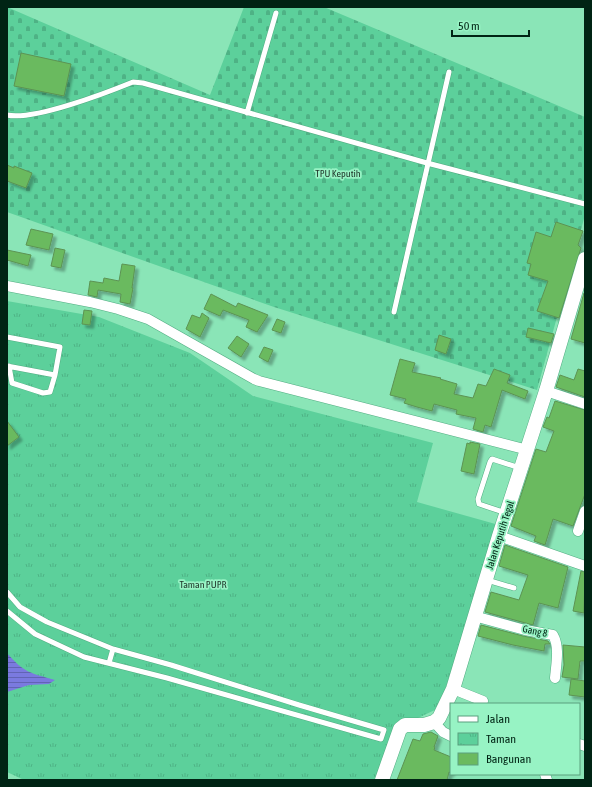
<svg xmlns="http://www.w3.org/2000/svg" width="592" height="787" font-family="'Asap Condensed',sans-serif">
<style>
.cemetery{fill:url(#cemetery-stones)}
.park{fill:url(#park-tufts)}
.water{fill:url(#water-rules)}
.building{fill:#6bba5f;stroke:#5c9353;filter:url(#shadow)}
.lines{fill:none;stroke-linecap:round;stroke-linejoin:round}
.service-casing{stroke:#52ad82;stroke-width:6}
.minor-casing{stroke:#52ad82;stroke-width:11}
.secondary-casing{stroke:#52ad82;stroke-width:15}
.service{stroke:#fff;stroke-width:5}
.minor{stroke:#fff;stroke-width:10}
.secondary{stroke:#fff;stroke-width:14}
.labels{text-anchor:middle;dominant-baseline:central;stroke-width:3.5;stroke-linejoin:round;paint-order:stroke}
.park-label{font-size:10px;fill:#1e3429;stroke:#97f3c4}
.street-label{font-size:10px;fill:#002414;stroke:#97f3c4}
</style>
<defs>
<pattern id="cemetery-stones" width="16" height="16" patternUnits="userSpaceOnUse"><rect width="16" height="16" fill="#5cd09b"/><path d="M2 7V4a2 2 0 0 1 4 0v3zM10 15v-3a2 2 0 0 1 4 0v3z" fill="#4eb285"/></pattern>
<pattern id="park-tufts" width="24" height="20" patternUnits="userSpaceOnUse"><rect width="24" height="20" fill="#5cd09b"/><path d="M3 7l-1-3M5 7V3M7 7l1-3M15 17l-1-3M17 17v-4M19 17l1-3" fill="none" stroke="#4eb285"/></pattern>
<pattern id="water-rules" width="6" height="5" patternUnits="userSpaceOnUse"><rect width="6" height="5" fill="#7a7adf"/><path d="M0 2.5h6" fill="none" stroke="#6264b4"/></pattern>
<filter id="shadow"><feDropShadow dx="3.5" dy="3.5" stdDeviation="1" flood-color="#0004"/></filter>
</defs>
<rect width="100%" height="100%" fill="#8ae5b7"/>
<path class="cemetery" d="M 7,7 L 210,95 L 244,7 L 324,7 L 585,117 L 585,215 L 537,390 L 274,307 L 7,212 Z"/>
<path class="park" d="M 7,301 L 99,317 L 190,353 L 253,396 L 433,443 L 417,502 L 499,525 L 439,708 L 397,728 L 374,780 L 24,780 L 7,772 Z"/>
<path class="water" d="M 7,653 C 24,673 31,673 55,680 L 49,684 L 29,685 L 7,692 Z"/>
<path class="building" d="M 21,53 L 71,64 L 64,96 L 14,86 Z
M 7,165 L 14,168 L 14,166 L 32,173 L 26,188 L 7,181 Z
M 556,222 L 583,231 L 578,245 L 581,248 L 559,318 L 537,311 L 548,281 L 528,275 L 531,264 L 527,263 L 536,232 L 551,237 Z
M 31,229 L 53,234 L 49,250 L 26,245 Z
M 55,248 L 65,250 L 61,268 L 51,266 Z
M 7,250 L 31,255 L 28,266 L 7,260 Z
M 122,264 L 135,266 L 132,288 L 133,288 L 130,304 L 120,302 L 121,294 L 98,290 L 97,297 L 88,295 L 90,281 L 103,283 L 104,278 L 119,281 Z
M 584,293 L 585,293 L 585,343 L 571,339 Z
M 211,294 L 236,307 L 238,303 L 268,315 L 257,332 L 246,327 L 249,320 L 223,310 L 220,316 L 204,309 Z
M 84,310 L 92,311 L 90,325 L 82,324 Z
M 202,313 L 209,318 L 200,337 L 186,329 L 192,315 L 200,318 Z
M 277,319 L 285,322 L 281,333 L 272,330 Z
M 528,328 L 554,334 L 551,343 L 526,337 Z
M 439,335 L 451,339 L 446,354 L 435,350 Z
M 237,336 L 249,344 L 241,357 L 228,348 Z
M 264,347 L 273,350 L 268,362 L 259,357 Z
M 400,359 L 415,363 L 412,372 L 441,378 L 440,379 L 457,384 L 454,394 L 473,398 L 478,384 L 486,386 L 494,369 L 510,375 L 507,383 L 528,391 L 525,399 L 502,390 L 491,427 L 485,425 L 483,432 L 473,429 L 476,418 L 456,414 L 457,410 L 434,404 L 432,411 L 417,407 L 404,403 L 406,399 L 390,395 Z
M 578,369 L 585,371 L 585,397 L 556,387 L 560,375 L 574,380 Z
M 555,401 L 585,410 L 585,494 L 573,526 L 553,519 L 545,545 L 534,541 L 536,536 L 511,526 L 536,449 L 546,452 L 554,431 L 543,427 L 547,417 L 549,418 Z
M 7,421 L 19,437 L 7,446 Z
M 470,442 L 480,444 L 474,474 L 461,471 L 467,443 L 470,444 Z
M 505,545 L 568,567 L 558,608 L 539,603 L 533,625 L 485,612 L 491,592 L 519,600 L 528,575 L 499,566 Z
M 581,571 L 585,572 L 584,613 L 573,611 Z
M 481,625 L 523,636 L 548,641 L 550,644 L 545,644 L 544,651 L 513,645 L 478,636 Z
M 563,645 L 585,647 L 585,661 L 580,661 L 578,679 L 562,677 L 564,665 Z
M 571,679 L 585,681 L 585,697 L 569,695 Z
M 431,732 L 438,736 L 434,747 L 435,747 L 434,750 L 451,757 L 451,773 L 449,772 L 447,780 L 397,780 L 413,739 L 420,741 L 423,734 Z"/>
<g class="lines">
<defs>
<path id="service" d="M 247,113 L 276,13
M 7,115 C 33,121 106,93 133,82 L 143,83 L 427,163 L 585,204
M 394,312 L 449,72
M 7,337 L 60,347 L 55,375 L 7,366
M 9,366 L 12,383 L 43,393 L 50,392 L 55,375
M 506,513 L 479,504 L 478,499 L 490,462 L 492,459 L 520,468
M 487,580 L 514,588
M 7,592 L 20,607 L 47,622 L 113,649 L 171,665 L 299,705 L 384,730 L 381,739 L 167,678 L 84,657 L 35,634 L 7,611
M 109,663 L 113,649"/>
<path id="minor" d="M 7,286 L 90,302 L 118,309 L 148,319 L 254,379 L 259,381 L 528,450
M 546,391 L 585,404
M 578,531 L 585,511
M 499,536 L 585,566
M 474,616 L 525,630 L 553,635 C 560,647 556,665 555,678
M 453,689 L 483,701
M 434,722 L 443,732 L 451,736
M 579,744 L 585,746
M 545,774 L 547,780"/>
<path id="secondary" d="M 382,780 L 400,729 L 405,725 L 424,725 L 434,722 L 439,718 L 453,689 L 499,536 L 546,391 L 585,259"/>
</defs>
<use href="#service" class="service-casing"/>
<use href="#minor" class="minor-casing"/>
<use href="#secondary" class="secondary-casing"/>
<use href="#service" class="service"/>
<use href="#minor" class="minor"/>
<use href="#secondary" class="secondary"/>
</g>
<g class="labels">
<g class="park-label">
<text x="338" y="173">TPU Keputih</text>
<text x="203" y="584">Taman PUPR</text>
</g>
<g class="street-label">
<text transform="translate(500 535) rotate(-72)">Jalan Keputih Tegal</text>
<text transform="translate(535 631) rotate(12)">Gang 8</text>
</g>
</g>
<rect width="592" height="787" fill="none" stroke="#002414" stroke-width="16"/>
<rect x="450" y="703" width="130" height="72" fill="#97f3c4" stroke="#5ba07e"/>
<rect x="458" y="716" width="20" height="6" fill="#ffffff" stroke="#5ba07e"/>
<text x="486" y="723" font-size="12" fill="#002414">Jalan</text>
<rect x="458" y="733" width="20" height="12" fill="url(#park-tufts)" stroke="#5ba07e"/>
<text x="486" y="743" font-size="12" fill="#002414">Taman</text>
<rect x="458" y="753" width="20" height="12" fill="#6bba5f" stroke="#5ba07e"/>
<text x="486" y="763" font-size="12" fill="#002414">Bangunan</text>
<path d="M452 30v6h77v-6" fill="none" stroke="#002414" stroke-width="2"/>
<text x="458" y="30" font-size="12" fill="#002414" stroke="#97f3c4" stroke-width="3" paint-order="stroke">50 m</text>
</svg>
